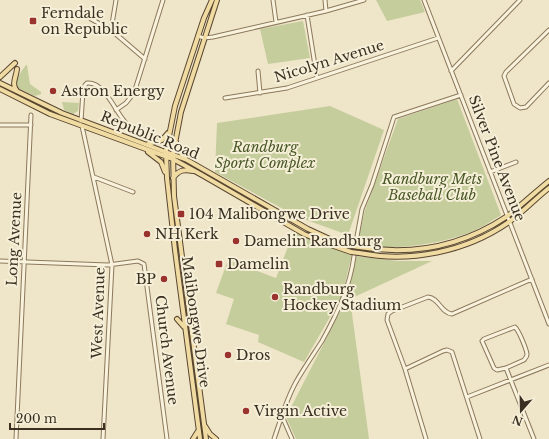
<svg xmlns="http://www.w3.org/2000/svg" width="549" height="439" font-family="'Libre Baskerville',serif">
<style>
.green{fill:#c5cd9c}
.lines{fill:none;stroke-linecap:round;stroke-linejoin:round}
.minor-casing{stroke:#8b785d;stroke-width:5}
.major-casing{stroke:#594631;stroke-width:6}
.minor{stroke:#f9f2dc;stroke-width:3}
.major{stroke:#f0dca2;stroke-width:4}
.major-bridge-casing{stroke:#594631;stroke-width:6;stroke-linecap:butt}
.major-bridge{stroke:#f0dca2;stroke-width:4}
.poi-dot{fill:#9a322d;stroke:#f6efd8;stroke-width:1.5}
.labels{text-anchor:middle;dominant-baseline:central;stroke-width:4;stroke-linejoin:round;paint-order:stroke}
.poi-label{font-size:14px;fill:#3b2f21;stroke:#f6efd8;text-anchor:start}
.street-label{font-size:14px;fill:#3b2f21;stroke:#f6efd8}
.park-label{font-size:14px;font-style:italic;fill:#495827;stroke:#f6efd8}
</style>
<rect width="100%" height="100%" fill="#efe5c8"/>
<path class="green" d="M 376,0 L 420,0 L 425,12 L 387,21 Z
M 303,21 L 310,58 L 268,64 L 260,29 Z
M 26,65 L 27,65 L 30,84 L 41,92 L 41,94 L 35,96 L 17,88 C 14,80 21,72 26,65 Z
M 457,99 L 501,215 C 490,222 478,230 466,234 C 430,246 394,250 357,245 L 365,210 L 398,119 Z
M 62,102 L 79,103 L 78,111 L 73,114 L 64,110 Z
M 330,106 L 384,130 L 348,235 L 298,217 L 215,172 L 217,123 Z
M 294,231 L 352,254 L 342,296 L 304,362 L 258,342 L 259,335 L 226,324 L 234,299 L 216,293 L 228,260 L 276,278 Z
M 356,256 L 398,261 L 432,261 L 350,299 L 369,439 L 296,439 L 286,417 L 346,300 Z"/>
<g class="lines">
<defs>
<path id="minor" d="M 273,0 L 276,22
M 325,0 L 326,11
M 424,0 L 549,324
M 307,15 L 317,78
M 91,19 L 111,30 L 145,59
M 111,30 L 116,0
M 549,30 L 506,72 L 504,76 L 514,104 L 520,108 L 526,107 L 549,83
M 198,36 L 204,38 L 213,37 L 326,11 L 364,0
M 258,71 L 260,93
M 451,71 L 520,0
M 225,98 L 287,88 L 438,38
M 116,110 L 126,103 L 134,93 L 163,0
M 81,121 L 83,91 L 85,85 L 87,83 C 104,81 115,111 125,122
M 0,125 L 31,125
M 82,126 L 112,265 L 103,439
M 490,172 L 516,162
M 94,177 L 133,192
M 356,242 L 362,209 L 372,185 L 394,117 L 461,95
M 0,261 L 108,265 L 138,261 L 144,264 L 167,439
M 515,327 C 519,331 526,348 527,354 C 527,357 526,357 524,360 L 506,368 L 497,370 L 494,368 L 482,341 L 484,339 Z
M 506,368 L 534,439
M 405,369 L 443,351 L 447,350 L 452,352 L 480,439
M 467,397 L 549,365
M 282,416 L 292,439
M 16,439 L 31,115
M 274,439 C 281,419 286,400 296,382 C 304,368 313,355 322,341 C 337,314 350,287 354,256
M 426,439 L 405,369 L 387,320 L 388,314 L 392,311 L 428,297 C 439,298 441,313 452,314 L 532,279"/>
<path id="major" d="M 0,77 L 15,63
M 0,83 L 62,113 L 187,160 L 308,229 L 332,240 L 352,246
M 0,89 L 50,114 L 173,159 L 202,175 L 304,234 L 328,244 L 351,252
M 17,91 C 11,84 16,78 17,69
M 176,142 L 180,152 L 185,158
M 148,144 L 162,140 L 168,133
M 148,152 L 161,162 L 165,172
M 173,178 C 179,170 184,169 193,171
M 359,247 C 412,256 462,246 506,217 C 521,206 535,192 549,181
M 359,253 C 410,263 466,252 509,222 C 523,212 535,199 549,188
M 177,319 L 184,327
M 205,426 L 210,434 L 216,439
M 193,439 L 198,431
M 200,439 L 175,250 L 167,178 L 166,151 L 175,106 L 204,18 L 212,0
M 206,439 L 174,196 L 173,154 L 181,112 L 217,0"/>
</defs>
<use href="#minor" class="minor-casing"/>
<use href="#major" class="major-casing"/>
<use href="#minor" class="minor"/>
<use href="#major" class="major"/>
<defs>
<path id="major-bridge" d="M 352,246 L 359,247
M 351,252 L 359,253"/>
</defs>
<use href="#major-bridge" class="major-bridge-casing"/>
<use href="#major-bridge" class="major-bridge"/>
</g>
<g class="poi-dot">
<rect x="29" y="17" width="8" height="8" rx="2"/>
<circle cx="53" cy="91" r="4"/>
<rect x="177" y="210" width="8" height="8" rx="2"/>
<circle cx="147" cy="234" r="4"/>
<circle cx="236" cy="241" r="4"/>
<rect x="215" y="260" width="8" height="8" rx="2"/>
<circle cx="164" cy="279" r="4"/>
<circle cx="275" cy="297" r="4"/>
<circle cx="228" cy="355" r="4"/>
<circle cx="246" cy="411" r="4"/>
</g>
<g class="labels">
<g class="poi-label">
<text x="41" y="13">Ferndale<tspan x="41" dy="16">on Republic</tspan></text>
<text x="61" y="91">Astron Energy</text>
<text x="189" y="214">104 Malibongwe Drive</text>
<text x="155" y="234">NH Kerk</text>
<text x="244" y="241">Damelin Randburg</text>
<text x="227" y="264">Damelin</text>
<text x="156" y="279" text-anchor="end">BP</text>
<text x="283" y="289">Randburg<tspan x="283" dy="16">Hockey Stadium</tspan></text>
<text x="236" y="355">Dros</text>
<text x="254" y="411">Virgin Active</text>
</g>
<g class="street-label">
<text transform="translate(329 61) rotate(-17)">Nicolyn Avenue</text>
<text transform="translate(150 135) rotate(22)">Republic Road</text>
<text transform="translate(497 158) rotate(69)">Silver Pine Avenue</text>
<text transform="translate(14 239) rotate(-87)">Long Avenue</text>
<text transform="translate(98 313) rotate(-88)">West Avenue</text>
<text transform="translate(196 322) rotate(82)">Malibongwe Drive</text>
<text transform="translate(167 350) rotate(83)">Church Avenue</text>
</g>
<g class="park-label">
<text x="265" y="147">Randburg<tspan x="265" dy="16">Sports Complex</tspan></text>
<text x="432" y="179">Randburg Mets<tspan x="432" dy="16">Baseball Club</tspan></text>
</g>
</g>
<g transform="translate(521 411) rotate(200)" stroke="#f6efd8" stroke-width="3" paint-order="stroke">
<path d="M0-3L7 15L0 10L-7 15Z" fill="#3b2f21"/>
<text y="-6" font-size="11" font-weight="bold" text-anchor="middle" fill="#3b2f21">N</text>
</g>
<path d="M10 423v6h94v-6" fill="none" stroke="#3b2f21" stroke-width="2"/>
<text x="16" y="423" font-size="12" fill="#3b2f21" stroke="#f6efd8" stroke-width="3" paint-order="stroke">200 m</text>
</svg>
